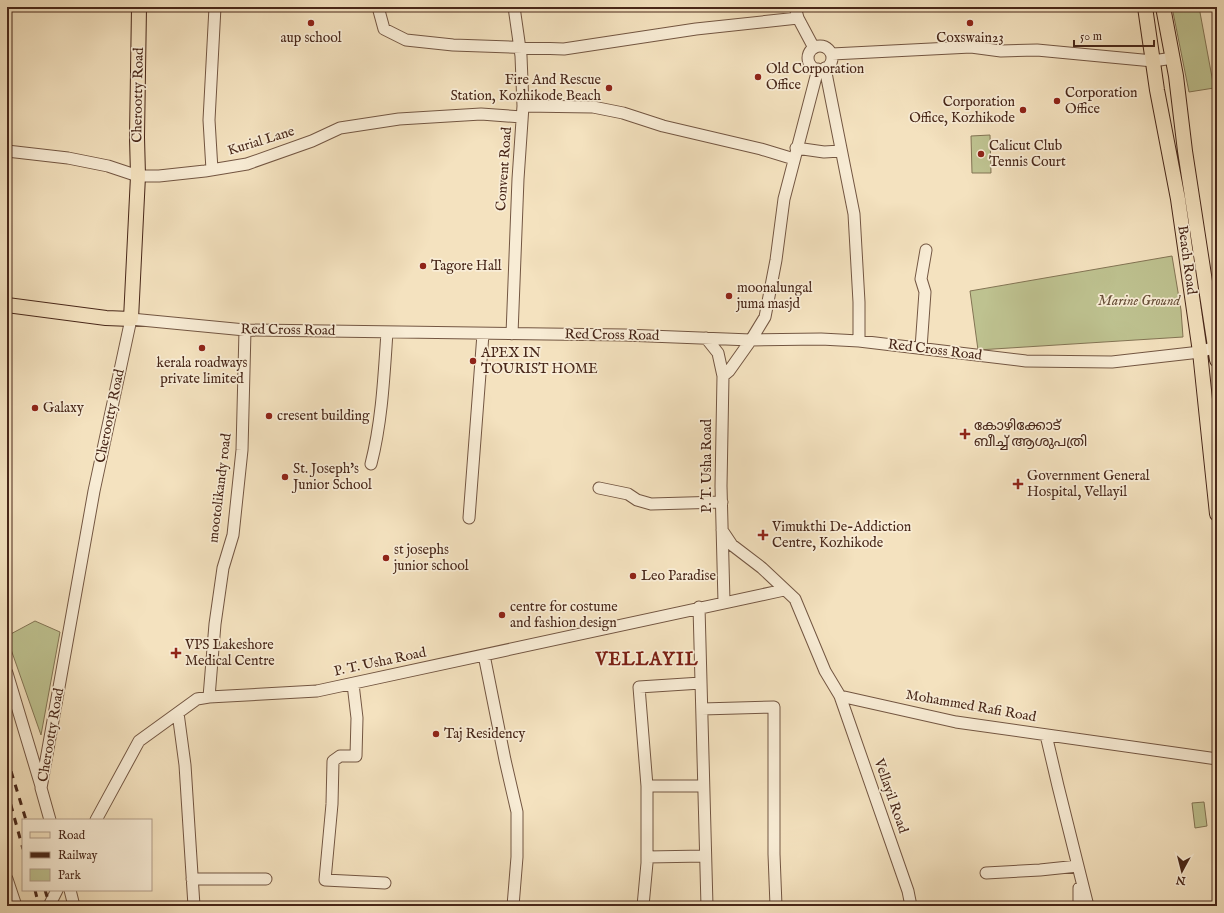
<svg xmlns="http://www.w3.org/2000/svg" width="1224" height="913" font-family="'IM FELL English','Noto Sans Malayalam',serif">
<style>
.green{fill:#bec290;stroke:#837454}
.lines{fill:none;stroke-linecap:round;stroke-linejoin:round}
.minor-casing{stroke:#735642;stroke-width:13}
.major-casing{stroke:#482719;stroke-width:16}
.minor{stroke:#f8ecd5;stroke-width:11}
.major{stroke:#f4e2bf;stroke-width:14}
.rail{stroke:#482719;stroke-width:3;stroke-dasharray:7 7;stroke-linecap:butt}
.poi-dot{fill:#8f2418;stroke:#f8ecd5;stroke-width:1.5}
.labels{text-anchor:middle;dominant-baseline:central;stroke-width:3.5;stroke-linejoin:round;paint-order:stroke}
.poi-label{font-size:14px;fill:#482719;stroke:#f8ecd5;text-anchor:start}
.street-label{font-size:14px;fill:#482719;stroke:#f8ecd5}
.park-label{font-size:14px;font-style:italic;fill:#664e37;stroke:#f8ecd5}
.district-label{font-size:18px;font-weight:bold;letter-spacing:1px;fill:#7a1f14;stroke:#f8ecd5}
</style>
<rect width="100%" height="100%" fill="#f4e2bf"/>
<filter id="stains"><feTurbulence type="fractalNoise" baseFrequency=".005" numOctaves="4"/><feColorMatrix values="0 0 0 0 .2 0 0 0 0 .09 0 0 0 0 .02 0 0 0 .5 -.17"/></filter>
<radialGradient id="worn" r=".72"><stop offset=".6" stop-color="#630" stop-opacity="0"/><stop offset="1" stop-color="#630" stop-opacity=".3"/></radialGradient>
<path class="green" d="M 1172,7 L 1199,7 L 1214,88 L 1189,92 Z
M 990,135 L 991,173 L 972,173 L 971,136 Z
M 1172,256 L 1181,310 L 1183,337 L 978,350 L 970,291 Z
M 35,621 L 60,632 L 41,735 L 7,638 L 7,636 Z
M 1204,802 L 1207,826 L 1195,828 L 1192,803 Z"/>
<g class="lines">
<defs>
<path id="minor" d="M 378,7 L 384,29 L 406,40 L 453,45 L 564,49 L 696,29 L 798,18
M 795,7 L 798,18 L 814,48
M808 58a12 12 0 1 1 24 0a12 12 0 1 1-24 0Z
M 832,54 L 971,47 L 1001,51 L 1037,50 L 1153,61 L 1173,58
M 825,68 L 854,214 L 859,302 L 859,341
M 523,106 L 593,107 L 623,113 L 663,126 L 761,149 L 794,159
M 796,148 L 824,152 L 841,151
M 7,151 L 68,158 L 108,166 L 138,176 L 159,176 L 205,171 L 247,164 L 312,141 L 340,128 L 399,119 L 481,114 L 522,117
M 212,170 L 209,120 L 215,7
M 512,334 L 518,179 L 523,106 L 521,56 L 514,7
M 706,338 L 718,353 L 723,376
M 921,348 L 925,292 L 921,279 L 926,250
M 371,464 C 382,421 384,376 387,332
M 599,488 L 628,494 L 637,500 L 651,504 L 722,502
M 469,518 L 483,334
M 722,530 L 732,545 L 762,568 L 795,599 L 825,671 L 840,696 L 956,722 L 1217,759
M 724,602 L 721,486 L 723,376 L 729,371 L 751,340 L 765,317 L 776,260 L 784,199 L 818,69
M 699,607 L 707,906
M 484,655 L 505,760 L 517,812 L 517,857 L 513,906
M 7,673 L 41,786
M 353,684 L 357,718 L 356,756 L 340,756 L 333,761 L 332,804 L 325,880 L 385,883
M 840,696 L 908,891 L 911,906
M 209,697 L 215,624 L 223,568 L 233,535 L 242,450 L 245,330
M 702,709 L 774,707 L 774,854 L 776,906
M 178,713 L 185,765 L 194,906
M 1046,735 L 1058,786 L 1088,906
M 647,786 L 639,687 L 701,683
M 50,820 L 41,788 L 94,491 L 131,319 L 245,330 L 624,335 L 751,340 L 821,339 L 859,341 L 1026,361 L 1112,362 L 1200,352 L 1215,347
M 96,820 L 139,741 L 197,699 L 209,697 L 317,691 L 784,590
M 647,857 L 705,856
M 986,873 L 1040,870 L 1078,866
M 7,879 L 16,906
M 192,879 L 266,879
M 70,890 L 74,906
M 49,906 L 57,890
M 643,906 L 647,863 L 647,786 L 703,786
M 1079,906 L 1079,888"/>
<path id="major" d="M 1145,7 L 1157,90 L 1178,199 L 1200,352 L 1217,514
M 1163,7 L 1176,76 L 1185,151 L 1217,360
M 7,305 L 106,318 L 131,319 L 138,176 L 137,137 L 139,7"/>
</defs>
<use href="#minor" class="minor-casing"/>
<use href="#major" class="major-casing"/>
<use href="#minor" class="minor"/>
<use href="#major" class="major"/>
<path class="rail" d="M 7,758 L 26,820
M 7,791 L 23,849
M 35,890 L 39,906
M 45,890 L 50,906"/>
</g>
<g class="poi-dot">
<circle cx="311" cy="23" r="4"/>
<circle cx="970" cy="23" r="4"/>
<circle cx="758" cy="77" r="4"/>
<circle cx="609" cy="88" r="4"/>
<circle cx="1057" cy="101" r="4"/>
<circle cx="1023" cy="110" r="4"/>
<circle cx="981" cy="154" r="4"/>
<circle cx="423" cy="266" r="4"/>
<circle cx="729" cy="296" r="4"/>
<circle cx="202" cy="348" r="4"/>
<circle cx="473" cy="361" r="4"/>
<circle cx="35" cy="408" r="4"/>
<circle cx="269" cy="416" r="4"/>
<path d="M963 428h4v4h4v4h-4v4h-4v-4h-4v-4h4z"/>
<circle cx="285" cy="477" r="4"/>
<path d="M1016 478h4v4h4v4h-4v4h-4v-4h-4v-4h4z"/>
<path d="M761 529h4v4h4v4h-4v4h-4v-4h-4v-4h4z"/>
<circle cx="386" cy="558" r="4"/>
<circle cx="633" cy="576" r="4"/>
<circle cx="502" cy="615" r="4"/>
<path d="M174 647h4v4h4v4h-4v4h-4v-4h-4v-4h4z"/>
<circle cx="436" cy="734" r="4"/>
</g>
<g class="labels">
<g class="poi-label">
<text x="311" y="38" text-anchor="middle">aup school</text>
<text x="970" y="38" text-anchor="middle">Coxswain23</text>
<text x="766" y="69">Old Corporation<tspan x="766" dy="16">Office</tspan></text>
<text x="601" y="80" text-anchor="end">Fire And Rescue<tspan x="601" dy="16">Station, Kozhikode Beach</tspan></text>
<text x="1065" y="93">Corporation<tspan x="1065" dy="16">Office</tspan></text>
<text x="1015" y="102" text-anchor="end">Corporation<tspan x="1015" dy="16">Office, Kozhikode</tspan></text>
<text x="989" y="146">Calicut Club<tspan x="989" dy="16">Tennis Court</tspan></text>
<text x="431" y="266">Tagore Hall</text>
<text x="737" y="288">moonalungal<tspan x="737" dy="16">juma masjd</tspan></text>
<text x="481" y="353">APEX IN<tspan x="481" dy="16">TOURIST HOME</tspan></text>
<text x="202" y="363" text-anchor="middle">kerala roadways<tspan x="202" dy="16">private limited</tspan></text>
<text x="43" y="408">Galaxy</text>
<text x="277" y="416">cresent building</text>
<text x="974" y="426">കോഴിക്കോട്<tspan x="974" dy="16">ബീച്ച് ആശുപത്രി</tspan></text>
<text x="293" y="469">St. Joseph's<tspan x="293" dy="16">Junior School</tspan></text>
<text x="1027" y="476">Government General<tspan x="1027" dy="16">Hospital, Vellayil</tspan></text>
<text x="772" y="527">Vimukthi De-Addiction<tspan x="772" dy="16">Centre, Kozhikode</tspan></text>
<text x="394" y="550">st josephs<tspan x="394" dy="16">junior school</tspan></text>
<text x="641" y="576">Leo Paradise</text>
<text x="510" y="607">centre for costume<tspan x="510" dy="16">and fashion design</tspan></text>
<text x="185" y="645">VPS Lakeshore<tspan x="185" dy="16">Medical Centre</tspan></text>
<text x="444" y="734">Taj Residency</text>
</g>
<g class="street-label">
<text transform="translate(138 95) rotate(-89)">Cherootty Road</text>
<text transform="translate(261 141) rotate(-17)">Kurial Lane</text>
<text transform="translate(504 169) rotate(-86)">Convent Road</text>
<text transform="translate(1187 260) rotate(82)">Beach Road</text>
<text transform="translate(288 330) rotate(1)">Red Cross Road</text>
<text transform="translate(612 335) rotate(1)">Red Cross Road</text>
<text transform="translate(935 350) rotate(7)">Red Cross Road</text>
<text transform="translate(110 416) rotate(-78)">Cherootty Road</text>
<text transform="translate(707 466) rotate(-90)">P. T. Usha Road</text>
<text transform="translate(220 488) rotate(-83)">mootolikandy road</text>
<text transform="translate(380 662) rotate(-12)">P. T. Usha Road</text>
<text transform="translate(971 706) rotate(10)">Mohammed Rafi Road</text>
<text transform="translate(51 735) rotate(-80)">Cherootty Road</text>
<text transform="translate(891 796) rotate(71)">Vellayil Road</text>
</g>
<g class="park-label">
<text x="1139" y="301">Marine Ground</text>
</g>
<g class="district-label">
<text x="647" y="660">VELLAYIL</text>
</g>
</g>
<rect width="1224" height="913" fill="none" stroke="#f4e2bf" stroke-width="24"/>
<rect x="8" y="8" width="1208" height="897" fill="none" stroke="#482719" stroke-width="2"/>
<rect x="12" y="12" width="1200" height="889" fill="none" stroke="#482719"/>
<rect x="22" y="819" width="130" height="72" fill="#f8ecd5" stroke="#b29d8a"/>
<rect x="30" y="832" width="20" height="6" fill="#f4e2bf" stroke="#b29d8a"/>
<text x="58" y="839" font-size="12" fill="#482719">Road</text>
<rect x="30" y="852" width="20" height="6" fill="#482719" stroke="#b29d8a"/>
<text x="58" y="859" font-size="12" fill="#482719">Railway</text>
<rect x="30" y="869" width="20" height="12" fill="#bec290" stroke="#b29d8a"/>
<text x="58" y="879" font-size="12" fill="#482719">Park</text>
<g transform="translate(1182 871) rotate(187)" stroke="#f8ecd5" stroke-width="3" paint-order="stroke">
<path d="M0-3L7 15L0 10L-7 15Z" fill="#482719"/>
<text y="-6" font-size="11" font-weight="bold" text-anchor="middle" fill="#482719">N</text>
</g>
<path d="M1074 40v6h80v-6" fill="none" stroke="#482719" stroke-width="2"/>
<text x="1080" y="40" font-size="12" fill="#482719" stroke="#f8ecd5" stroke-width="3" paint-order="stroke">50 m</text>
<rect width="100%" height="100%" filter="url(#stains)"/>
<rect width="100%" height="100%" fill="url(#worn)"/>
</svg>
